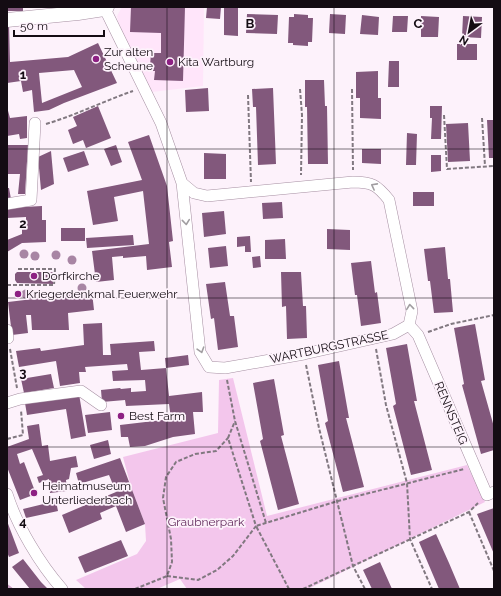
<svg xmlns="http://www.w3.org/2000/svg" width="501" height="596" font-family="Raleway,sans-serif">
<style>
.built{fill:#ffe5fa}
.green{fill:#f3c6ec}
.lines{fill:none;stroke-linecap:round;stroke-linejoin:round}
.stream{stroke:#cc9ec4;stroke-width:3.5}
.building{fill:#82587c;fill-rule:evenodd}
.minor-casing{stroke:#a68fa2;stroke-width:12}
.tertiary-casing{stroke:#a68fa2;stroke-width:15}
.path{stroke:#817880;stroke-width:2;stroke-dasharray:4 2;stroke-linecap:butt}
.minor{stroke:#fff;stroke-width:11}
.tertiary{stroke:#fff;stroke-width:14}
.tree{fill:#a885a4}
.oneway{stroke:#a19ea1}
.grid{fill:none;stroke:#140c13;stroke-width:1;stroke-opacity:0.55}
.poi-dot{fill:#8d2083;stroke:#fdf2fb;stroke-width:1.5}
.labels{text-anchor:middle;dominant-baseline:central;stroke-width:3.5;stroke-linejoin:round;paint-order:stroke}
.poi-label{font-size:12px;fill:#140c13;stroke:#fdf2fb;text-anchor:start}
.street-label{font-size:12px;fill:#140c13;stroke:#fdf2fb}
.park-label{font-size:12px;fill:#632b5d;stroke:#fdf2fb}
.grid-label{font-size:13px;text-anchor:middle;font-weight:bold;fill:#140c13;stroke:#fdf2fb;stroke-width:3.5;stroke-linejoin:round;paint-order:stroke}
</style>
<rect width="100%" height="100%" fill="#fdf2fb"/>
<path class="built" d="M 122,7 L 204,7 L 203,86 L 152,92 L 125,38 L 118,21 L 117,16 Z"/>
<path class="green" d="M 233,378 L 267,516 L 467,465 L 485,502 L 308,589 L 187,589 L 180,579 L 157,589 L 86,589 L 76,580 L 137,554 L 146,541 L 145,524 L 131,487 L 123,457 L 218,433 L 219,380 Z"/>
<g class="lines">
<path class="stream" d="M 7,586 L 11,589"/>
</g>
<path class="building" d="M 7,7 L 23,7 L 23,11 L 7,11 Z
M 131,7 L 185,7 L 183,81 L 154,80 L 155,71 L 153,71 L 153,66 L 150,66 L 151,53 L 161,53 L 161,33 L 130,32 Z
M 207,7 L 221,7 L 220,19 L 206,18 Z
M 224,7 L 238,7 L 238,36 L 224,35 Z
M 247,14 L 278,15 L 277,34 L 246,33 Z
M 294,14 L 308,15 L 308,18 L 313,18 L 312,42 L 308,42 L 308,46 L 293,45 L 293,43 L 288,43 L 289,17 L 294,17 Z
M 330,14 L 346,15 L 345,34 L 329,33 Z
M 362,15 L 379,17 L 378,35 L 360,34 Z
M 393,16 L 408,16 L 407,32 L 392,32 Z
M 421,16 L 439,17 L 438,37 L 421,37 Z
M 463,16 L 482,17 L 481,38 L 462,37 Z
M 7,23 L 9,23 L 10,62 L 68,57 L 98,43 L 117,83 L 64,103 L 49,110 L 34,112 L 32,90 L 23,92 L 21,81 L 7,83 ZM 74,70 L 82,87 L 42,103 L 39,73 Z
M 457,44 L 477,44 L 477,60 L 457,60 Z
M 389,61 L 399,61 L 399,87 L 388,87 Z
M 378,71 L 378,98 L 381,98 L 381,119 L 360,118 L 360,98 L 356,98 L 356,72 Z
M 305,80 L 324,80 L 325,106 L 327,106 L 328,164 L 308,164 L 307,107 L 305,107 Z
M 208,88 L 209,111 L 186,112 L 185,90 Z
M 273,88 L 276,164 L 258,165 L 256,107 L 253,107 L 252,89 Z
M 98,106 L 111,138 L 86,148 L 83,140 L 73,144 L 68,130 L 77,126 L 73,117 Z
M 430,106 L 442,106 L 441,139 L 431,139 L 432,118 L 430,118 Z
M 7,107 L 10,118 L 27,116 L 27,138 L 20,139 L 19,134 L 7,136 Z
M 487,120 L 494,120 L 494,158 L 489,158 Z
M 468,123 L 470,161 L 448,162 L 446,124 Z
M 407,133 L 417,134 L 416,165 L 406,165 Z
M 149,135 L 167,186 L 173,241 L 169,242 L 172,267 L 147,270 L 146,256 L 123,258 L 123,256 L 112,257 L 114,280 L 96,282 L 92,251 L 149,244 L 143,191 L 114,197 L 118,221 L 93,225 L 87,191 L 142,180 L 128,142 Z
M 8,145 L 28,145 L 25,194 L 18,194 L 20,174 L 7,174 Z
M 116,145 L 122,162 L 111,166 L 104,149 Z
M 362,149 L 381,149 L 381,164 L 362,163 Z
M 51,151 L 54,184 L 41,190 L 38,157 Z
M 84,151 L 89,165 L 68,172 L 63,158 Z
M 204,153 L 226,154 L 226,179 L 204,179 Z
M 431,155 L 441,155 L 441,171 L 431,172 Z
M 7,188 L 9,188 L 11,199 L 7,200 Z
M 413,192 L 434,192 L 434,206 L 413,206 Z
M 282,202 L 283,218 L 263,219 L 262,203 Z
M 42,206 L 42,220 L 46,220 L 46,242 L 22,243 L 7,252 L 7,240 L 22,234 L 22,221 L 26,221 L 26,217 L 7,218 L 7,208 Z
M 224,211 L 226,234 L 204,237 L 202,213 Z
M 61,228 L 85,228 L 85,241 L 61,241 Z
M 327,229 L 350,230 L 350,250 L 327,249 Z
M 133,235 L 134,245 L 87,248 L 86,238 Z
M 250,236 L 251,252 L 245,252 L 245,246 L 237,247 L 237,237 Z
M 285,239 L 286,259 L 265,259 L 265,240 Z
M 226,246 L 228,266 L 210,268 L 208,248 Z
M 445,247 L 448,279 L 450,279 L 453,312 L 434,313 L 430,281 L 428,281 L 424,249 Z
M 260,256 L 261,267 L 253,268 L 252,257 Z
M 371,261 L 375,293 L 377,292 L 381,323 L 361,326 L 357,295 L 355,295 L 351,263 Z
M 17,272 L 53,272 L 53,284 L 17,283 L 15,280 L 15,274 Z
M 281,272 L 301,272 L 303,306 L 306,306 L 307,338 L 287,339 L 286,306 L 282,307 Z
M 225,282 L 230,316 L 234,316 L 238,347 L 218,350 L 214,318 L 211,319 L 206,284 Z
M 92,292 L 94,310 L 68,313 L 69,330 L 32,330 L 31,315 L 26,315 L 28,333 L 12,335 L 8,302 Z
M 102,323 L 103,355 L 111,355 L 110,344 L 154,341 L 155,351 L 139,352 L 141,370 L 166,368 L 169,396 L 202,392 L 203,412 L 193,412 L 195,434 L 173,437 L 145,446 L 130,447 L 128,437 L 121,437 L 120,425 L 171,419 L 169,404 L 126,406 L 125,400 L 102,402 L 101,390 L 120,388 L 121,389 L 131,388 L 131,392 L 146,391 L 145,380 L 113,381 L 112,371 L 128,370 L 127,364 L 85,367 L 86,372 L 79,372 L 80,383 L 60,386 L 56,361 L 19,367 L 16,351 L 40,348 L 41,351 L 84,345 L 83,324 Z
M 475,324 L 485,380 L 481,381 L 494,427 L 494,450 L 481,454 L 462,385 L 464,384 L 454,328 Z
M 407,344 L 417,401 L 414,401 L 432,470 L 411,475 L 393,406 L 396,404 L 386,348 Z
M 188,355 L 189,365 L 166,368 L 165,358 Z
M 339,361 L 349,418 L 346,418 L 364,487 L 343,492 L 325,423 L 328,421 L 318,365 Z
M 51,374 L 54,388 L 24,393 L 21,379 Z
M 274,379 L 284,435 L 281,436 L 299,504 L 278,510 L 260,441 L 263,439 L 253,383 Z
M 79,394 L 86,436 L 71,439 L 66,409 L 27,415 L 25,403 Z
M 110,412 L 112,430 L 88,433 L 85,415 Z
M 39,424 L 42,446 L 48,445 L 50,461 L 76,456 L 78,467 L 71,468 L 69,479 L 66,480 L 67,491 L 50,493 L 49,479 L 39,483 L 37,477 L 43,475 L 32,449 L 17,454 L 20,464 L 24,462 L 36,494 L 20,500 L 7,467 L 7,447 L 29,439 L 27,426 Z
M 108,440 L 111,454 L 94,459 L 90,445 Z
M 120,458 L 145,524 L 126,532 L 116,506 L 100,513 L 102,519 L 69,533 L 62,515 L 116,492 L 109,475 L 79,484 L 76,473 Z
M 56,501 L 58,511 L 26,518 L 23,509 Z
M 494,508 L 494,554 L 477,514 Z
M 7,521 L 19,553 L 9,557 L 7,552 Z
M 436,534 L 449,563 L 460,589 L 439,589 L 419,542 Z
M 121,540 L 128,556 L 85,573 L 78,557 Z
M 23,559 L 41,582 L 48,589 L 30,589 L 12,567 Z
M 380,562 L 392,589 L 372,589 L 363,570 Z"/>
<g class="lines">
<defs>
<path id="minor" d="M 104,7 L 161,123 L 182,183 L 200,352 L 209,367 L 225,368 L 304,354 L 393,334 L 409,325 L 412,311 L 389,200 C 377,185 372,182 353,182 L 207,196 L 194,193 L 182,183
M 7,204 L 31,200 L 35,123
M 409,325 L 418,335 L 487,495 L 494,492
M 7,330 L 8,338 L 7,338
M 7,403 L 20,399 L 81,391 L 101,405
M 7,494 C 17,526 40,564 62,589"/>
<path id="tertiary" d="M 7,20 L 78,13 L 104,9 L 107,7"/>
</defs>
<use href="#minor" class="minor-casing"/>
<use href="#tertiary" class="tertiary-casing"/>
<path class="path" d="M 300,89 L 302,115 L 301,175
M 352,89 L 353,170
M 248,95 L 251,182
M 444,115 L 447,169 L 494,166
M 482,118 L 485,166
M 46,124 C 76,115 104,101 133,91
M 7,285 L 54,285 L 55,269 L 18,269
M 428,332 L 451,324 L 494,315
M 10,349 L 17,388
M 376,349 L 386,405 L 407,483 L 410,539 L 432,589
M 306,365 L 319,428 L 353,566 L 365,589
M 227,380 L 235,421 L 266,523
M 7,439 L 23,435 L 21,410
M 469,512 L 494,571
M 167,576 L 198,580 L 217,570 L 233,556 L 256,526 L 228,438 L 235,421
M 135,589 L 167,576 L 172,562 L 171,539 L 163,498 L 166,477 L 176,462 L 195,454 L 216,451 L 228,438
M 289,589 L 256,526 L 338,501 L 464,469
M 303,589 L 469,512 L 478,503"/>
<use href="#minor" class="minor"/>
<use href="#tertiary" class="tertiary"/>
</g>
<g class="tree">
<circle cx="24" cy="254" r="4.5"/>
<circle cx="56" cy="255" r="4.5"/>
<circle cx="35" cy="256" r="4.5"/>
<circle cx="72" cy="260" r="4.5"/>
<circle cx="82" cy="288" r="4.5"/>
<circle cx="26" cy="294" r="4.5"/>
</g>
<defs><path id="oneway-chevron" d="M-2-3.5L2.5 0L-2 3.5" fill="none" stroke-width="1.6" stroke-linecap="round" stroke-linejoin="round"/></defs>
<g class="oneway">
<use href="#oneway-chevron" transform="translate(374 186) rotate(-152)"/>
<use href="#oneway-chevron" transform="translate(186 222) rotate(84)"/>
<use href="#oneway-chevron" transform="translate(410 307) rotate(-96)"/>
<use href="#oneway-chevron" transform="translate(201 350) rotate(73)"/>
</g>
<path class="grid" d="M 167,7 L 167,589M 334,7 L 334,589M 7,149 L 494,149M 7,298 L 494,298M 7,447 L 494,447"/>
<g class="poi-dot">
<circle cx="96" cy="59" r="4"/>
<circle cx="170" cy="62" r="4"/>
<circle cx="34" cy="276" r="4"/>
<circle cx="18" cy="294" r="4"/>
<circle cx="121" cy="416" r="4"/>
<circle cx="34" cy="493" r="4"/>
</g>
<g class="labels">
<g class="poi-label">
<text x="104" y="52">Zur alten<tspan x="104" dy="14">Scheune</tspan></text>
<text x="178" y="62">Kita Wartburg</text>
<text x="42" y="276">Dorfkirche</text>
<text x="26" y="294">Kriegerdenkmal Feuerwehr</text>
<text x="129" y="416">Best Farm</text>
<text x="42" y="486">Heimatmuseum<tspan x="42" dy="14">Unterliederbach</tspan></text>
</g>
<g class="street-label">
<text transform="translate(329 347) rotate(-12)">WARTBURGSTRASSE</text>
<text transform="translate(451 413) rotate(67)">RENNSTEIG</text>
</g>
<g class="park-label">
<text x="206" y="522">Graubnerpark</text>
</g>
</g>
<g class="grid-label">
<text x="250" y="28">B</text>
<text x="418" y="28">C</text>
<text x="23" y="79">1</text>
<text x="23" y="228">2</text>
<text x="23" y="377">3</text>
<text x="23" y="526">4</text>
</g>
<rect width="501" height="596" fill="none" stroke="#140c13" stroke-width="16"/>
<g transform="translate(469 32) rotate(212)" stroke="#fdf2fb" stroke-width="3" paint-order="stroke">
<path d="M0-3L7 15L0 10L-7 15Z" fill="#140c13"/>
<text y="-6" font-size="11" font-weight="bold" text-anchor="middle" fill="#140c13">N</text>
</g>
<path d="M14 30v6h90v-6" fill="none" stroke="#140c13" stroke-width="2"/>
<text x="20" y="30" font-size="12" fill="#140c13" stroke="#fdf2fb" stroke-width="3" paint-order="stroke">50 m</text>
</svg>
